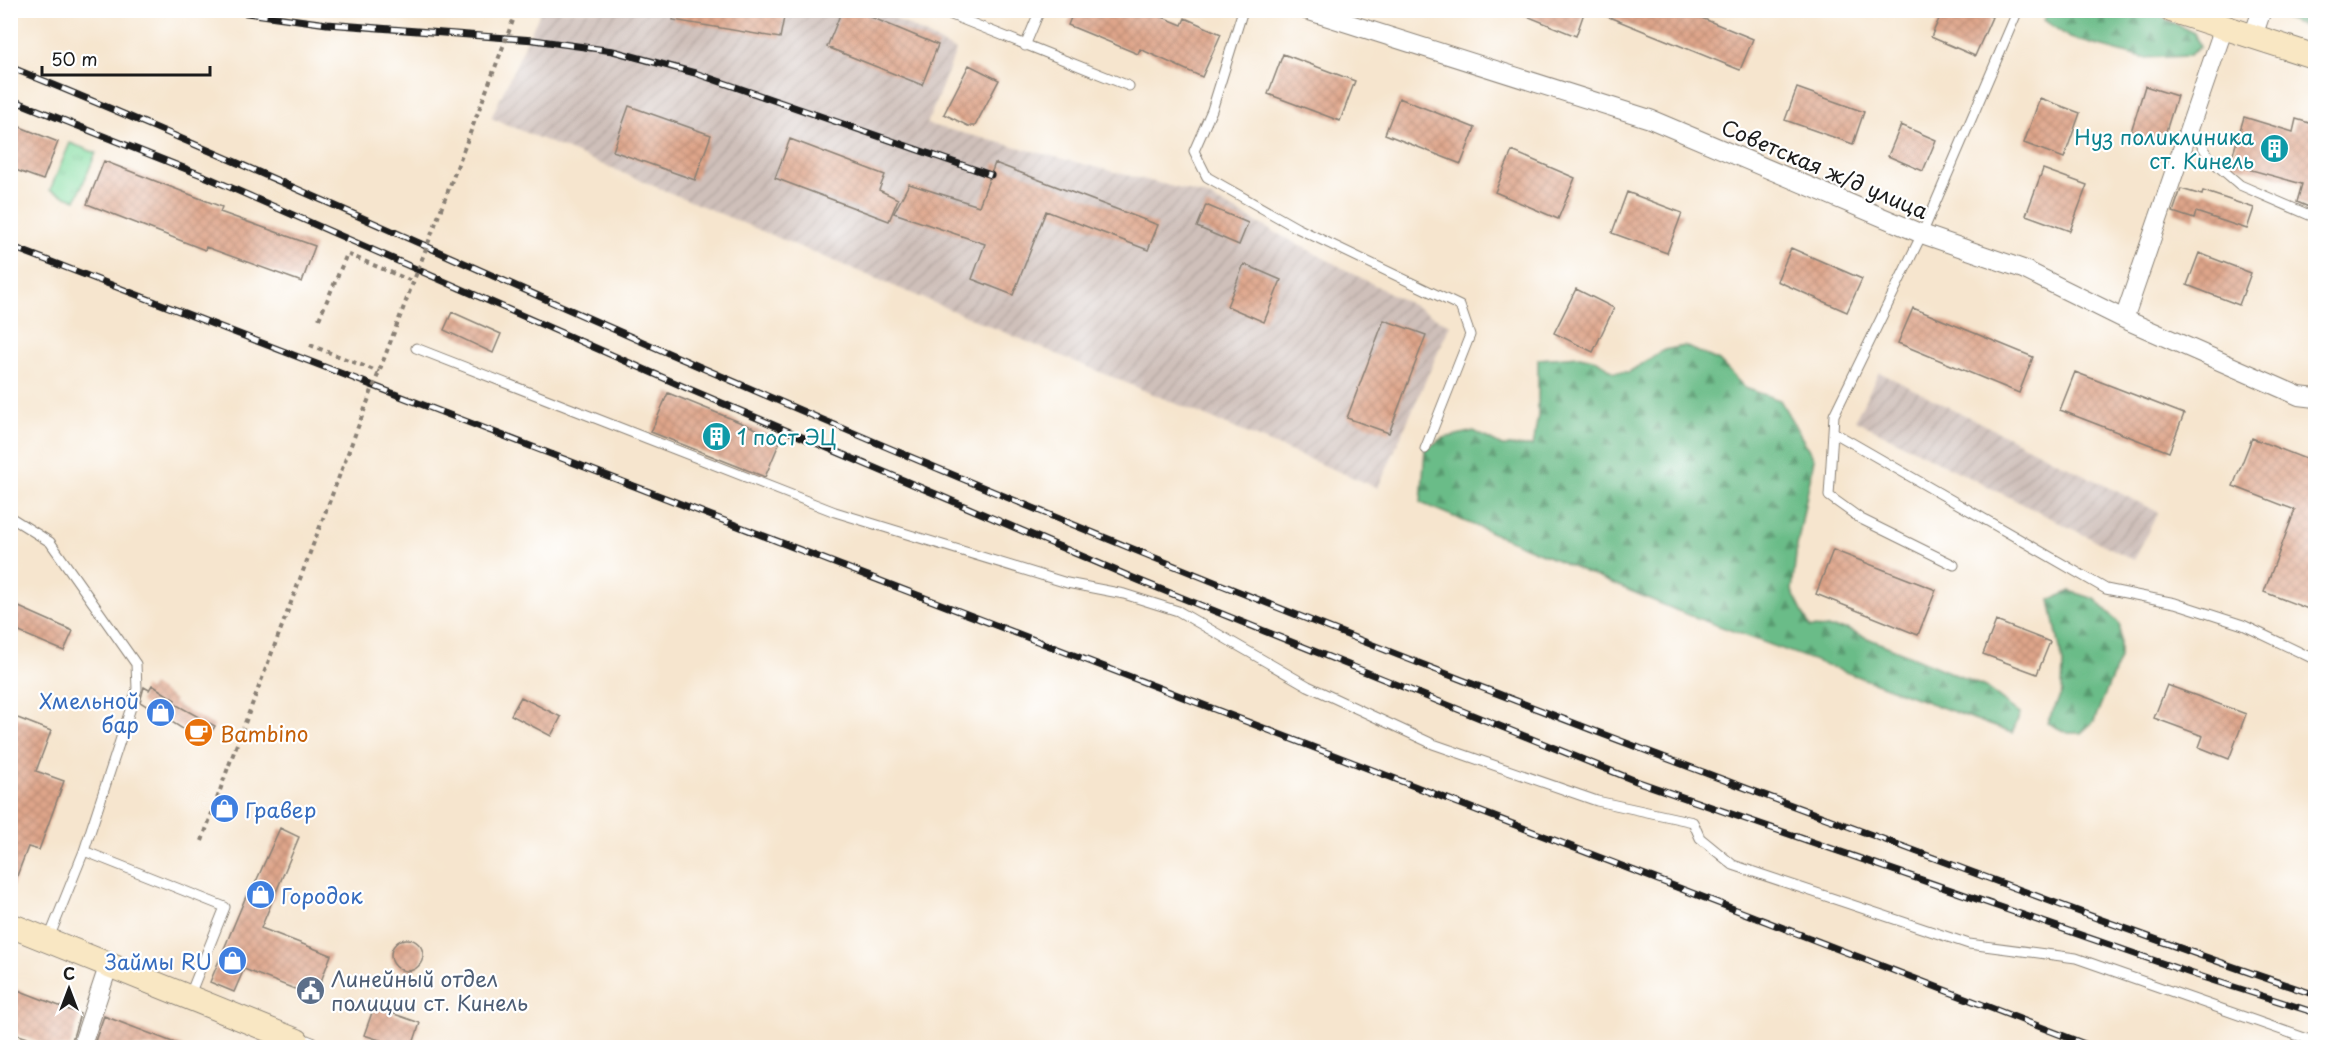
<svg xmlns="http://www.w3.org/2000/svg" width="2326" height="1058" font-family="'Playpen Sans',sans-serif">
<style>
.industrial{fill:url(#industrial-furrows)}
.grass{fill:url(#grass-tufts);stroke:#507c5f;stroke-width:1.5}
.forest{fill:url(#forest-firs);stroke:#446c52;stroke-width:1.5}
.building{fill:url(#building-cross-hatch)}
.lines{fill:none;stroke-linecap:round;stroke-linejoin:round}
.lane-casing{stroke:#898075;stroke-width:11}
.street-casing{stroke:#898075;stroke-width:20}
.secondary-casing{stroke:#898075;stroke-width:26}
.path{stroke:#898075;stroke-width:4;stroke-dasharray:4.5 4.5;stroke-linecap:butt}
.lane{stroke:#fff;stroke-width:9}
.street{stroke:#fff;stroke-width:18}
.secondary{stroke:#f9e7c3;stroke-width:24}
.rail-casing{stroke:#1c1c1c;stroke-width:7}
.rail{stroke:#fff;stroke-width:4.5;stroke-dasharray:14;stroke-linecap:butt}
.path-bridge{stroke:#898075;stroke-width:4;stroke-dasharray:4.5 4.5;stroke-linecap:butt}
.labels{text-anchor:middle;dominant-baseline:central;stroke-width:4.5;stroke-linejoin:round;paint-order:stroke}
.culture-label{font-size:21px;fill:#0d838f;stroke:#fff;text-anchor:end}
.street-label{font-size:21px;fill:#1c1c1c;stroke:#fff}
.shop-label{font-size:21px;fill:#366cbe;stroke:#fff;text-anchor:end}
.food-label{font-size:21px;fill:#c56008;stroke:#fff;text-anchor:start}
.service-label{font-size:21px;fill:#4e5e75;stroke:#fff;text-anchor:start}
</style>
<defs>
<pattern id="industrial-furrows" width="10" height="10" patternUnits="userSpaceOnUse" patternTransform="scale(1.5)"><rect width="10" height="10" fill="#cfc0ba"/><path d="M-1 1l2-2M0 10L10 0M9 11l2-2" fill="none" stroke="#b1a49f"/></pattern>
<pattern id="grass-tufts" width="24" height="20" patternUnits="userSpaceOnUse" patternTransform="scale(1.5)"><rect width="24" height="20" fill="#84dda2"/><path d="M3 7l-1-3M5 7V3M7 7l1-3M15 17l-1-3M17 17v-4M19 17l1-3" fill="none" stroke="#71bd8b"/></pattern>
<pattern id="forest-firs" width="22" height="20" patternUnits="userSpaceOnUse" patternTransform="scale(1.5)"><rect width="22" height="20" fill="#6bbc88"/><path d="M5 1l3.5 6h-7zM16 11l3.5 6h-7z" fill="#57986e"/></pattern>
<pattern id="building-cross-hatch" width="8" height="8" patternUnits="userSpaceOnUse" patternTransform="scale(1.5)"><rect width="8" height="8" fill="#dea58a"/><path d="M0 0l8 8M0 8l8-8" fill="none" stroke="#be8d76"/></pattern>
</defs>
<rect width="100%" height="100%" fill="#fff"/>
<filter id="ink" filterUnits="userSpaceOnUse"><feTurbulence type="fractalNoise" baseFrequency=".0167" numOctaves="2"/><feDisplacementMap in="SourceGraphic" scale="12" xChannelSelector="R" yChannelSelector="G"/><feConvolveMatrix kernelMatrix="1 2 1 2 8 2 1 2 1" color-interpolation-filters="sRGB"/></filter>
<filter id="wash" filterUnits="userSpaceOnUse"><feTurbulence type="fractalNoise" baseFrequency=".008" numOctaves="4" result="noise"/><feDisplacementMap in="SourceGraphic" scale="24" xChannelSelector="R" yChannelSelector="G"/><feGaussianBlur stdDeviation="1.35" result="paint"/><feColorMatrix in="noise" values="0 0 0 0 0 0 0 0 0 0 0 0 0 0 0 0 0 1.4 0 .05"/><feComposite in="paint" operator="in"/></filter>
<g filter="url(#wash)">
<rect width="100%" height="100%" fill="#f6e5ce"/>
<path class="industrial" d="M 541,11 L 882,11 L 956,51 L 927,124 L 1205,195 L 1450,325 L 1378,488 L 491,118 Z
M 1879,372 L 2158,512 L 2134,560 L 1855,420 Z"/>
<path class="grass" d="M 70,143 L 96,153 L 76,200 L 50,190 Z"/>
<path class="forest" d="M 2049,11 L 2149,11 L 2194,33 L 2200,47 L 2188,56 L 2143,58 L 2070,38 L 2044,20 Z
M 2279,11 L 2315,11 L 2315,31 L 2282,17 Z
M 1685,346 L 1719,361 L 1745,388 L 1780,400 L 1814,459 L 1797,546 L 1792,591 L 1810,627 L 1846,629 L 1985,687 L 2020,714 L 2012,733 L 1678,611 L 1421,503 L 1425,449 L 1444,438 L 1474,431 L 1502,446 L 1533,446 L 1538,415 L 1538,359 L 1580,356 L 1597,360 L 1614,372 L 1629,372 L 1664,350 Z
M 2070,591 L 2095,599 L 2120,624 L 2120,658 L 2094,721 L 2081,733 L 2068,733 L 2047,723 L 2062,692 L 2063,663 L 2050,600 Z"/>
<g id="blocks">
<path class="building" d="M 674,10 L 774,10 L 785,12 L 780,38 L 673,20 Z
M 842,10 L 854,10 L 938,45 L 922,85 L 827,47 Z
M 1074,10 L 1145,10 L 1182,25 L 1185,18 L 1221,34 L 1202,77 L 1140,49 L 1138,54 L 1068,25 Z
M 1512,10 L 1585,10 L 1576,36 Z
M 1682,10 L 1753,39 L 1740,70 L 1594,11 Z
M 1943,10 L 1977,10 L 1992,17 L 1975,56 L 1931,37 Z
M 1283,54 L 1355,81 L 1340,121 L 1268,94 Z
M 969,65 L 999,80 L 975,126 L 968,126 L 944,114 Z
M 2145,86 L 2177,96 L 2162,144 L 2130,135 Z
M 1797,88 L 1864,112 L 1853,144 L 1785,120 Z
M 1399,98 L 1475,128 L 1461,164 L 1385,134 Z
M 2040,98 L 2080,113 L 2064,158 L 2024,143 Z
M 629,106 L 711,135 L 695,180 L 613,151 Z
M 2244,117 L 2293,132 L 2296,119 L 2316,125 L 2316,210 L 2297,202 L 2302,184 L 2230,164 Z
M 10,123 L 58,142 L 43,180 L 10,168 Z
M 1901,125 L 1936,140 L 1923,171 L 1888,156 Z
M 790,139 L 885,175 L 879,190 L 898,199 L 889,221 L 775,178 Z
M 1512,151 L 1575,178 L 1558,219 L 1495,192 Z
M 104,161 L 222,207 L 220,212 L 315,246 L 302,282 L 206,247 L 205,250 L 87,204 Z
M 995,163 L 1158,225 L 1148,250 L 1046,211 L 1013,295 L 972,279 L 985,244 L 894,213 L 909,184 L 979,206 Z
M 2043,169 L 2087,185 L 2070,231 L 2026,215 Z
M 2181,189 L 2202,195 L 2203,191 L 2254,208 L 2247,229 L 2196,212 L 2194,219 L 2173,212 Z
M 1627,192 L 1682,213 L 1667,253 L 1612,233 Z
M 1206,205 L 1248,223 L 1239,245 L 1197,227 Z
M 1791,248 L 1862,279 L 1847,312 L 1777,281 Z
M 2199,253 L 2251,273 L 2239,305 L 2187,285 Z
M 1244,264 L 1281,280 L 1264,322 L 1227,306 Z
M 1576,289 L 1614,308 L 1593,352 L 1554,333 Z
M 1913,308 L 2033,357 L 2019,393 L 1898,343 Z
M 452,312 L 501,334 L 493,353 L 444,330 Z
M 1384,320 L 1426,335 L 1389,433 L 1347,418 Z
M 2075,372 L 2184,414 L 2169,452 L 2060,410 Z
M 668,393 L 781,439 L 765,477 L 651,432 Z
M 2252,438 L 2316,463 L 2316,612 L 2264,592 L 2295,510 L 2233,486 Z
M 1833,550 L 1936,590 L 1918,635 L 1816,594 Z
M 10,603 L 73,631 L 64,651 L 10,628 Z
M 1996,621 L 2050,642 L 2037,674 L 1983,654 Z
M 152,685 L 175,700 L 173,703 L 215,726 L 205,743 L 140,702 L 144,687 L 149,690 Z
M 2167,685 L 2246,714 L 2229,759 L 2199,747 L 2203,736 L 2154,718 Z
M 521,697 L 561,717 L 551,736 L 511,715 Z
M 10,715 L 51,731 L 36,771 L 64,781 L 39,850 L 28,847 L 12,889 Z
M 280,828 L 299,837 L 261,928 L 331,955 L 315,997 L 244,969 L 234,992 L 210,982 L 247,894 L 250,895 Z
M391 955a16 16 0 1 1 32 0a16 16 0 1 1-32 0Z
M 10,987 L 80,1014 L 70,1047 L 40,1047 L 42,1043 L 10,1032 Z
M 374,1007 L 420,1023 L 412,1047 L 401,1047 L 364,1035 Z
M 104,1016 L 183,1046 L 183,1047 L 93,1047 Z"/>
</g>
</g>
<g filter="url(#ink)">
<use href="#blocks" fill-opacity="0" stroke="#898075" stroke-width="1.5"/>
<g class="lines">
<defs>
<path id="lane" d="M 939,10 L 1129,86
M 1243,10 L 1212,110 L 1194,151 L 1207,177 L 1297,228 L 1460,306 L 1470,335 L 1425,449
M 1025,46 L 1040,10
M 2190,127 L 2212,161 L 2240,185 L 2316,218
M 416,348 L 835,512 L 1067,583 L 1124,594 L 1178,611 L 1308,686 L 1433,744 L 1597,801 L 1693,822 L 1700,838 L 1733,865 L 1969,944 L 2076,958 L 2316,1042
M 1833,432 L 2106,589 L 2175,603 L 2243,625 L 2316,660
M 10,517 L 50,542 L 136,664 L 137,689 L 84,851
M 1954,565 L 1861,519 L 1829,496 L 1834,415 L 1922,234 L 2018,10
M 49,938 L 84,851 L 225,907 L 189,997"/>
<path id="street" d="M 1306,10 L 1650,119 L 1922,234 L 2023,269 L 2124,319 L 2299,396 L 2316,398
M 2253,36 L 2262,10
M 2124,319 L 2224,27
M 297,1041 L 315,1048
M 81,1048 L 109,964"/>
<path id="secondary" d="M 2171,10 L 2316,57
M 10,925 L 297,1041 L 295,1048"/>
</defs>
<use href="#lane" class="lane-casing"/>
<use href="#street" class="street-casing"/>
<use href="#secondary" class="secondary-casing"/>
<path class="path" d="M 319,319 L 347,254 L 414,282
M 310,345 L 379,372
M 202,841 L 229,765"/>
<use href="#lane" class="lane"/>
<use href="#street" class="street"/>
<use href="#secondary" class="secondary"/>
<defs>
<path id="rail" d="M 225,10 L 327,24 L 534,40 L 613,51 L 695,73 L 991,175
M 10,67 C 242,161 469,267 698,366 C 1072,529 1451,679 1834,821 C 1994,880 2154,941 2316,995
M 10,99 L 209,178 L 689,389 L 1138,580 L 1636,781 L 2196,975 L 2316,1013
M 10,246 L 2095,1048"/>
</defs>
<use href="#rail" class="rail-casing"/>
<use href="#rail" class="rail"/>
<path class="path-bridge" d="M 229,765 L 517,10"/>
</g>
</g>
<defs>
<symbol id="building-disc" viewBox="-11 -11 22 22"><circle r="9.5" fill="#0f9aa8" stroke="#fff"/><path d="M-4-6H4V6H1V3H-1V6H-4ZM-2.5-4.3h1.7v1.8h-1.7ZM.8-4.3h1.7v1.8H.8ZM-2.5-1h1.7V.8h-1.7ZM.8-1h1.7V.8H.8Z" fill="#fff"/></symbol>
<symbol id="shop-disc" viewBox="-11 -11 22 22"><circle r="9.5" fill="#3f7fe0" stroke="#fff"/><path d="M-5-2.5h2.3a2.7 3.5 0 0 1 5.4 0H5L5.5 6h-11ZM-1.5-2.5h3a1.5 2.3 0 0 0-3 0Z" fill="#fff"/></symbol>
<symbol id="cafe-disc" viewBox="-11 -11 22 22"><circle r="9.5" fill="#e8710a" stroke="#fff"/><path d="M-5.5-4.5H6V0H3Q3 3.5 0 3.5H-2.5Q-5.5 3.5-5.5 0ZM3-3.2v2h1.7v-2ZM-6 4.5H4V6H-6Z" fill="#fff"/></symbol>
<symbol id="civic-disc" viewBox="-11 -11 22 22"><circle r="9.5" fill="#5c6f8a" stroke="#fff"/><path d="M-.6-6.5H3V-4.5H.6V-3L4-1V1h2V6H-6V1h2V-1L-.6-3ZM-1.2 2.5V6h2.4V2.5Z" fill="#fff"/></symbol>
</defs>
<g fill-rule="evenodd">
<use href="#building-disc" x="2258" y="132" width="33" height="33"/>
<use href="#building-disc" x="700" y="420" width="33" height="33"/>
<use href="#shop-disc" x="144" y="696" width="33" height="33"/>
<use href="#cafe-disc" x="182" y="716" width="33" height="33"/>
<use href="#shop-disc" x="208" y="792" width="33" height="33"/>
<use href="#shop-disc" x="244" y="878" width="33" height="33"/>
<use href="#shop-disc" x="216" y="944" width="33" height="33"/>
<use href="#civic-disc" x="294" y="974" width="33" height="33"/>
</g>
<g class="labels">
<g class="culture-label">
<text x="2254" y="136">Нуз поликлиника<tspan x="2254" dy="24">ст. Кинель</tspan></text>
<text x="737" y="436" text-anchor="start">1 пост ЭЦ</text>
</g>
<g class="street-label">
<text transform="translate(1825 168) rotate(23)">Советская ж/д улица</text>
</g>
<g class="shop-label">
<text x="139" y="700">Хмельной<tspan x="139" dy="24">бар</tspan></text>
<text x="245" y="809" text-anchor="start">Гравер</text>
<text x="281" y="895" text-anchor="start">Городок</text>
<text x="212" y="961">Займы RU</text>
</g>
<g class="food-label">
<text x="220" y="733">Bambino</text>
</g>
<g class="service-label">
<text x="331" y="978">Линейный отдел<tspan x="331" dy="24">полиции ст. Кинель</tspan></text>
</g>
</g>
<rect width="2326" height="1058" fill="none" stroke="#fff" stroke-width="36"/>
<g transform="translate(69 989)" stroke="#ffffff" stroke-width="4.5" paint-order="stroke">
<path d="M0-4.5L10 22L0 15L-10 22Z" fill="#1c1c1c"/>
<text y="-9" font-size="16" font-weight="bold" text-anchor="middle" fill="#1c1c1c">С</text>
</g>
<path d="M42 66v9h168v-9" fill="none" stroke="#1c1c1c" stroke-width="3"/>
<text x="51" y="66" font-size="18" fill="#1c1c1c" stroke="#ffffff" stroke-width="4.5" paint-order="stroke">50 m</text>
</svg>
